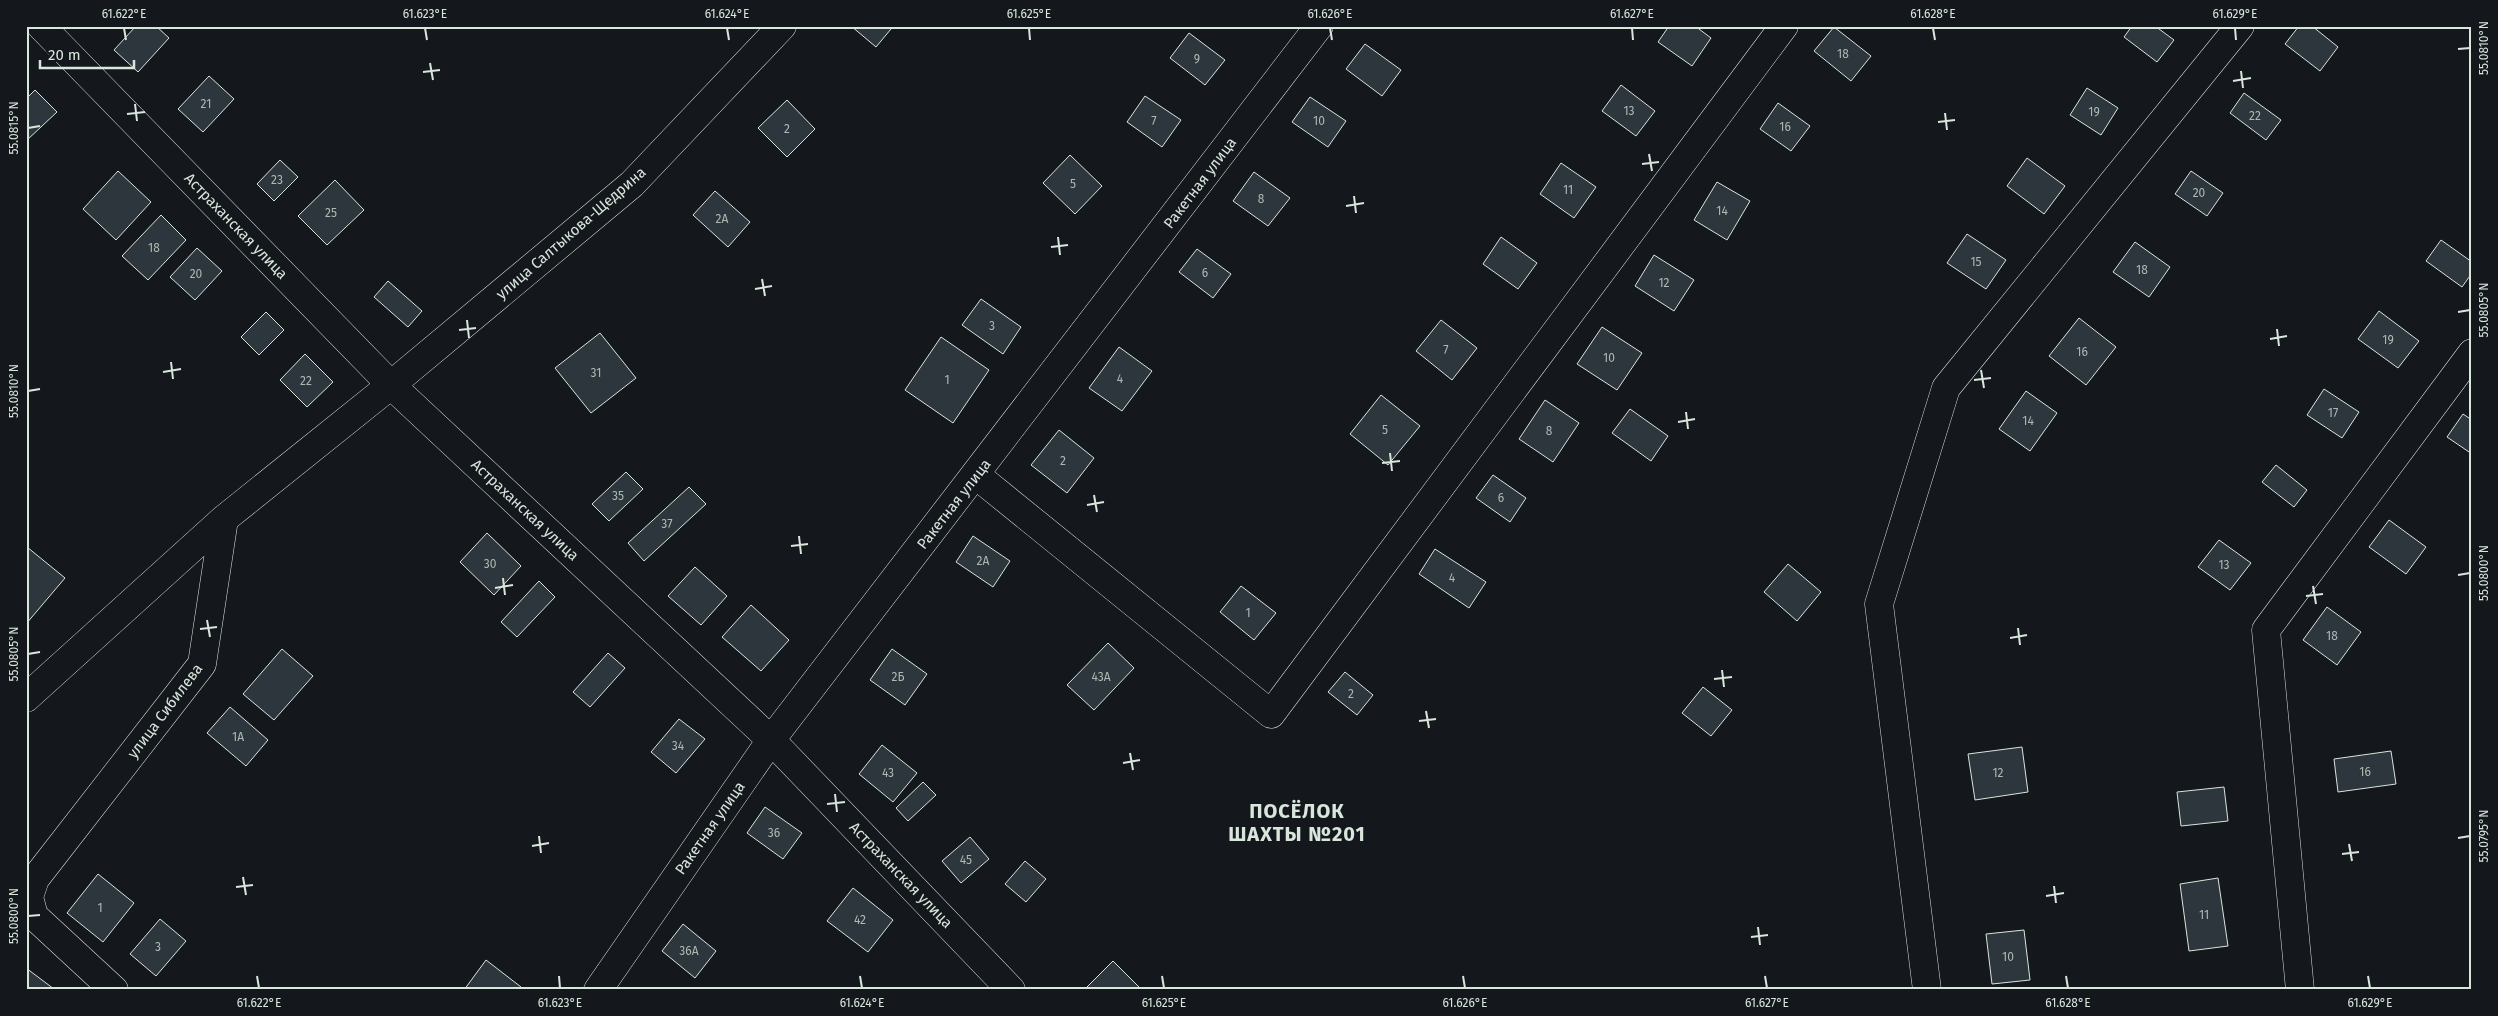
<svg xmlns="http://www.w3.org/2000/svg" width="2498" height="1016" font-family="'Fira Sans',sans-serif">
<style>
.building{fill:#2c363c;stroke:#d8e6dc}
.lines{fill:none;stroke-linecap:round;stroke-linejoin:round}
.minor-casing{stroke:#d8e6dc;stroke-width:29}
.minor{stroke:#14181c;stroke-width:28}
.ticks{fill:none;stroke:#d8e6dc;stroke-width:2}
.labels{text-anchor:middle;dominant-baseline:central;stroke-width:4;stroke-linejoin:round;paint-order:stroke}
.number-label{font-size:12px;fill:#adbab4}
.street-label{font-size:15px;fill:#d8e6dc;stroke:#14181c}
.district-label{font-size:20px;font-weight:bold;letter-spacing:1px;fill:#d8e6dc;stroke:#14181c}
.neatline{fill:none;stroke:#d8e6dc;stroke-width:2}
.ticks-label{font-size:12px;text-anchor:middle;fill:#d8e6dc}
</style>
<rect width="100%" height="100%" fill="#14181c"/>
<path class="building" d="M 136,26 L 156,26 L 169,38 L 138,72 L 114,50 Z
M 851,26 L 888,26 L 891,29 L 876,47 Z
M 1669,26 L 1695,26 L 1711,38 L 1692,66 L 1658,42 Z
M 2132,26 L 2155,26 L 2174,40 L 2157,62 L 2124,37 Z
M 2299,26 L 2312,26 L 2338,47 L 2320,71 L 2285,44 Z
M 1834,27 L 1871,56 L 1851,81 L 1814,51 Z
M 1189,33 L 1225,60 L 1205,85 L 1170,58 Z
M 1365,44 L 1401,70 L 1382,96 L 1346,69 Z
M 209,76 L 234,99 L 203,132 L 178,109 Z
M 1621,85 L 1655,111 L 1636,136 L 1602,111 Z
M 2087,88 L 2118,108 L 2101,135 L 2070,115 Z
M 35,90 L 57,112 L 26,141 L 26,99 Z
M 2244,93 L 2281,120 L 2266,140 L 2230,113 Z
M 1145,96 L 1181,120 L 1162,147 L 1127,122 Z
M 1310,97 L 1346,121 L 1328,147 L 1292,122 Z
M 787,100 L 815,129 L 787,157 L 758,128 Z
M 1778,103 L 1810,126 L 1791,151 L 1760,129 Z
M 1070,155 L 1102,186 L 1075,214 L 1043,183 Z
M 2027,158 L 2065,186 L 2044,214 L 2007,186 Z
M 280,160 L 298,177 L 274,201 L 257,184 Z
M 1561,163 L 1596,187 L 1574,218 L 1540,194 Z
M 118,171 L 151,202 L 116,240 L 83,209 Z
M 2191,171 L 2223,193 L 2207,216 L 2175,194 Z
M 1254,172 L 1290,198 L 1268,226 L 1233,201 Z
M 335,180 L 364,210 L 327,245 L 298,216 Z
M 1717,182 L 1750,201 L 1727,240 L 1694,220 Z
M 715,191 L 750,222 L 728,247 L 693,215 Z
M 161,215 L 186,240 L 148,280 L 122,256 Z
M 1967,234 L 2006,260 L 1986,289 L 1947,263 Z
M 1501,237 L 1537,263 L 1518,289 L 1483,264 Z
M 2441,240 L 2472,262 L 2472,273 L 2462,287 L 2426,261 Z
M 2135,242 L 2170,267 L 2149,297 L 2113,272 Z
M 197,248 L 222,271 L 195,300 L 170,277 Z
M 1197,249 L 1231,274 L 1213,298 L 1179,272 Z
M 1654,255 L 1694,280 L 1674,311 L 1635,286 Z
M 388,281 L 422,311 L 408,327 L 374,297 Z
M 981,299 L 1021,327 L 1003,354 L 962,325 Z
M 2379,311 L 2419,341 L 2398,368 L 2358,339 Z
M 266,312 L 284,330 L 259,355 L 241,337 Z
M 2079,318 L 2116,347 L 2086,385 L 2049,356 Z
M 1441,320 L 1477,348 L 1452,380 L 1416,351 Z
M 1602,327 L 1642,353 L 1617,390 L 1577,364 Z
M 600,333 L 636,378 L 591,413 L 555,368 Z
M 941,337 L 989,370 L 953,423 L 905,390 Z
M 1119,347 L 1152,371 L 1122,411 L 1089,388 Z
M 305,354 L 333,382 L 307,407 L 280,380 Z
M 2324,389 L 2359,412 L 2342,438 L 2307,415 Z
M 2026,391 L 2057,413 L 2030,451 L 1999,429 Z
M 1381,395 L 1420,426 L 1388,465 L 1350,434 Z
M 1545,400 L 1579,423 L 1553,462 L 1519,439 Z
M 1630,409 L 1668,436 L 1651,461 L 1612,433 Z
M 2463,414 L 2472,420 L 2472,454 L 2447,437 Z
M 1059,430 L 1094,458 L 1067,493 L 1031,465 Z
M 2276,465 L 2307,490 L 2294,507 L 2262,482 Z
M 626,472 L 643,489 L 609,521 L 592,504 Z
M 1493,475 L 1526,498 L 1510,522 L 1476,498 Z
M 689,487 L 706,504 L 644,561 L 628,543 Z
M 2389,520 L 2426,547 L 2406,574 L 2369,547 Z
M 487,533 L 521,566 L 494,595 L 460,562 Z
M 973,536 L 1010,561 L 993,587 L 956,562 Z
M 2219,540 L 2251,563 L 2230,590 L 2198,567 Z
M 27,547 L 65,578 L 26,624 L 26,548 Z
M 1435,549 L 1486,582 L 1469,608 L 1419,574 Z
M 1788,564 L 1821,592 L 1797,621 L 1764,592 Z
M 695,567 L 727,596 L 701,625 L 668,596 Z
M 539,581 L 555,597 L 517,637 L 501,622 Z
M 1241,586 L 1276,613 L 1254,640 L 1220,612 Z
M 751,605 L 789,640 L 761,671 L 722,637 Z
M 2327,607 L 2361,632 L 2337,665 L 2303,640 Z
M 1108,643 L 1134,668 L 1094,710 L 1067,685 Z
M 282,649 L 313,676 L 274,720 L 243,694 Z
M 892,649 L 927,674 L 905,705 L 870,680 Z
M 608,653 L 625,668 L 590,707 L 573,692 Z
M 1345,672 L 1373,695 L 1357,715 L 1328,692 Z
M 1703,687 L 1732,710 L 1711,736 L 1682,713 Z
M 230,707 L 268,740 L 246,766 L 207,733 Z
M 679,719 L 705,739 L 676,773 L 651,752 Z
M 882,745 L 917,773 L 893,802 L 859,774 Z
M 2022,747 L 2028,792 L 1975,800 L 1968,754 Z
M 2391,751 L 2396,784 L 2338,792 L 2334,759 Z
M 923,782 L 936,795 L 908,821 L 896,808 Z
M 2224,787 L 2228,821 L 2181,826 L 2177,792 Z
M 765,807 L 802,833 L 783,859 L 747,833 Z
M 970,837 L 989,859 L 961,883 L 942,861 Z
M 1025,861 L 1046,879 L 1026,902 L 1005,884 Z
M 98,874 L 134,903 L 103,942 L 67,913 Z
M 2218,878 L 2228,946 L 2189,951 L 2180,884 Z
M 853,888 L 893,920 L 868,952 L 827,921 Z
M 160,919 L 186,941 L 156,976 L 130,954 Z
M 683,924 L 716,951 L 695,978 L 662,951 Z
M 2024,930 L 2030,980 L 1992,984 L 1986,934 Z
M 486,960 L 521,987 L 519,990 L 464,990 Z
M 1113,961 L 1142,990 L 1084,990 Z
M 26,968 L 54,989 L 54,990 L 26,990 Z"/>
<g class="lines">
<defs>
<path id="minor" d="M 41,26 L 391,385 L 771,740 L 1011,990
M 976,475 L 1271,714 L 1784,26
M 26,698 L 224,519
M 114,990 L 34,916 L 29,897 L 35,879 L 202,664 L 224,519 L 391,385 L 632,184 L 782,26
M 598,990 L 771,740 L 1319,26
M 1927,990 L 1879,604 L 1946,388 L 2240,26
M 2300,990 L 2266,630 L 2472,353"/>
</defs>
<use href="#minor" class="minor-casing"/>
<use href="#minor" class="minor"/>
</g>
<path class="ticks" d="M 124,28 L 126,40M 425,28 L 427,40M 727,28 L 729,40M 1029,28 L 1030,40M 1330,28 L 1332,40M 1632,28 L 1633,40M 1933,28 L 1935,40M 2235,28 L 2236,40M 2458,49 L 2470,48M 430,63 L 433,80M 2241,71 L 2243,88M 423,72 L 440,70M 2233,81 L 2251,78M 135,104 L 137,121M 1945,113 L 1947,130M 127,114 L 145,112M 1938,122 L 1955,120M 28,128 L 40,126M 1649,154 L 1652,171M 1642,164 L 1659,162M 1354,196 L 1356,213M 1346,206 L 1364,203M 1058,237 L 1060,255M 1051,247 L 1068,245M 762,279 L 765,296M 755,289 L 772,286M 2458,312 L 2470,310M 467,320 L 469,338M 2277,329 L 2279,346M 459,330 L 476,328M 2270,339 L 2287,336M 171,362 L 173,379M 1981,370 L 1984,388M 163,372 L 181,369M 1974,380 L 1991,378M 28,391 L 40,389M 1686,412 L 1688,429M 1678,422 L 1695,419M 1390,453 L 1392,471M 1382,463 L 1400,461M 1094,495 L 1097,512M 1087,505 L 1104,502M 799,536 L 801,554M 791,546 L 808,544M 2458,575 L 2470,573M 503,578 L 505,595M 2313,586 L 2316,604M 495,588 L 513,585M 2306,596 L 2323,594M 207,620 L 210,637M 2018,628 L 2020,645M 200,629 L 217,627M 2010,638 L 2027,635M 28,654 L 40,652M 1722,670 L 1724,687M 1714,679 L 1732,677M 1426,711 L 1429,728M 1419,721 L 1436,719M 1130,753 L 1133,770M 1123,763 L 1140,760M 835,794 L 837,812M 827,804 L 845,802M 539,836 L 541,853M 2458,838 L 2470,836M 2349,844 L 2352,861M 532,846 L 549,843M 2342,854 L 2359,852M 243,877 L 246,895M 2054,886 L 2056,903M 236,887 L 253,885M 2046,896 L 2064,893M 28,916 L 40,915M 1758,927 L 1760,945M 1751,937 L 1768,935M 257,976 L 259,988M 559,976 L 560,988M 860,976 L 862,988M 1162,976 L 1164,988M 1463,976 L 1465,988M 1765,976 L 1767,988M 2066,976 L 2068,988M 2368,976 L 2370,988"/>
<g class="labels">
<g class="number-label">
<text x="1843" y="54">18</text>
<text x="1197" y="59">9</text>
<text x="206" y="104">21</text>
<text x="1629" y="111">13</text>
<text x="2094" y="112">19</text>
<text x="2255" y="116">22</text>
<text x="1154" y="121">7</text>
<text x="1319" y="121">10</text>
<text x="1785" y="127">16</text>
<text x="787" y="129">2</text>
<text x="277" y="180">23</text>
<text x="1073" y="184">5</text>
<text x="1568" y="190">11</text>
<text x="2199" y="193">20</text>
<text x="1261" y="199">8</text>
<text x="1722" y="211">14</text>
<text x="331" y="213">25</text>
<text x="722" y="219">2А</text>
<text x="154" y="248">18</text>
<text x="1976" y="262">15</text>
<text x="2142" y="270">18</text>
<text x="1205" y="273">6</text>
<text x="196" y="274">20</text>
<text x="1664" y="283">12</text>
<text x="992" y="326">3</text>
<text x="2388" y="340">19</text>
<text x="1446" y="350">7</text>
<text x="2082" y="352">16</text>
<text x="1609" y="358">10</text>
<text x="596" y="373">31</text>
<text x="1120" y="379">4</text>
<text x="947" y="380">1</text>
<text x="306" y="381">22</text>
<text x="2333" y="413">17</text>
<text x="2028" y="421">14</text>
<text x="1385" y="430">5</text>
<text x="1549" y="431">8</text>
<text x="1063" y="461">2</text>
<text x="618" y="496">35</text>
<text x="1501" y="498">6</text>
<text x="667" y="524">37</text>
<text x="983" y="561">2А</text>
<text x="490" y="564">30</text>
<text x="2224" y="565">13</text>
<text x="1452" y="578">4</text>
<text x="1248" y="613">1</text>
<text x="2332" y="636">18</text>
<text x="898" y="677">2Б</text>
<text x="1101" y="677">43А</text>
<text x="1351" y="694">2</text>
<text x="238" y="737">1А</text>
<text x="678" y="746">34</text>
<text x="2365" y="772">16</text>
<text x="888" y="773">43</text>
<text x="1998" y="773">12</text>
<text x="774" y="833">36</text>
<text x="966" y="860">45</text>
<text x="100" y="908">1</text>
<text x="2204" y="915">11</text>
<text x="860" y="920">42</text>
<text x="158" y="947">3</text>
<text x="689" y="951">36А</text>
<text x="2008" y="957">10</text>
</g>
<g class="street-label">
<text transform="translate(1200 183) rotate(-53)">Ракетная улица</text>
<text transform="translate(236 226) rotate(46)">Астраханская улица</text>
<text transform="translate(571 233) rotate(-41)">улица Салтыкова-Щедрина</text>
<text transform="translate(954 504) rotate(-52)">Ракетная улица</text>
<text transform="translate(525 510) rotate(43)">Астраханская улица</text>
<text transform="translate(165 711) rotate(-53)">улица Сибилева</text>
<text transform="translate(710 828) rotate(-55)">Ракетная улица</text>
<text transform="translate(901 875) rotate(46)">Астраханская улица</text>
</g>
<g class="district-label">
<text x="1297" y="811">ПОСЁЛОК<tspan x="1297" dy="23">ШАХТЫ №201</tspan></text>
</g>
</g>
<rect width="2498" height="1016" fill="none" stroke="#14181c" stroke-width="55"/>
<path d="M40 60v8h94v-8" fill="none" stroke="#d8e6dc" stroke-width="2.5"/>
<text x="48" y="60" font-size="15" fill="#d8e6dc" stroke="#14181c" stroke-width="4" paint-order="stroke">20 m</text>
<rect x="28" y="28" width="2442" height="960" class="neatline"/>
<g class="ticks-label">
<text x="124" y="18">61.622°E</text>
<text x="425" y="18">61.623°E</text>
<text x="727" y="18">61.624°E</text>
<text x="1029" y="18">61.625°E</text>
<text x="1330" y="18">61.626°E</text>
<text x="1632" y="18">61.627°E</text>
<text x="1933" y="18">61.628°E</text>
<text x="2235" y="18">61.629°E</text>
<text transform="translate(2484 48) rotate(-90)" y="4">55.0810°N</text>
<text transform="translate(14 128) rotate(-90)" y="4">55.0815°N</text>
<text transform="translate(2484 310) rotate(-90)" y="4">55.0805°N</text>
<text transform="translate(14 391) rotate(-90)" y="4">55.0810°N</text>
<text transform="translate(2484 573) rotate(-90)" y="4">55.0800°N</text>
<text transform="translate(14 654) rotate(-90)" y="4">55.0805°N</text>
<text transform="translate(2484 836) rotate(-90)" y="4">55.0795°N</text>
<text transform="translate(14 916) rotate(-90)" y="4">55.0800°N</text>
<text x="259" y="1007">61.622°E</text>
<text x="560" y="1007">61.623°E</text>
<text x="862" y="1007">61.624°E</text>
<text x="1164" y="1007">61.625°E</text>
<text x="1465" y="1007">61.626°E</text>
<text x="1767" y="1007">61.627°E</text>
<text x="2068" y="1007">61.628°E</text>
<text x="2370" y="1007">61.629°E</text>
</g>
</svg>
